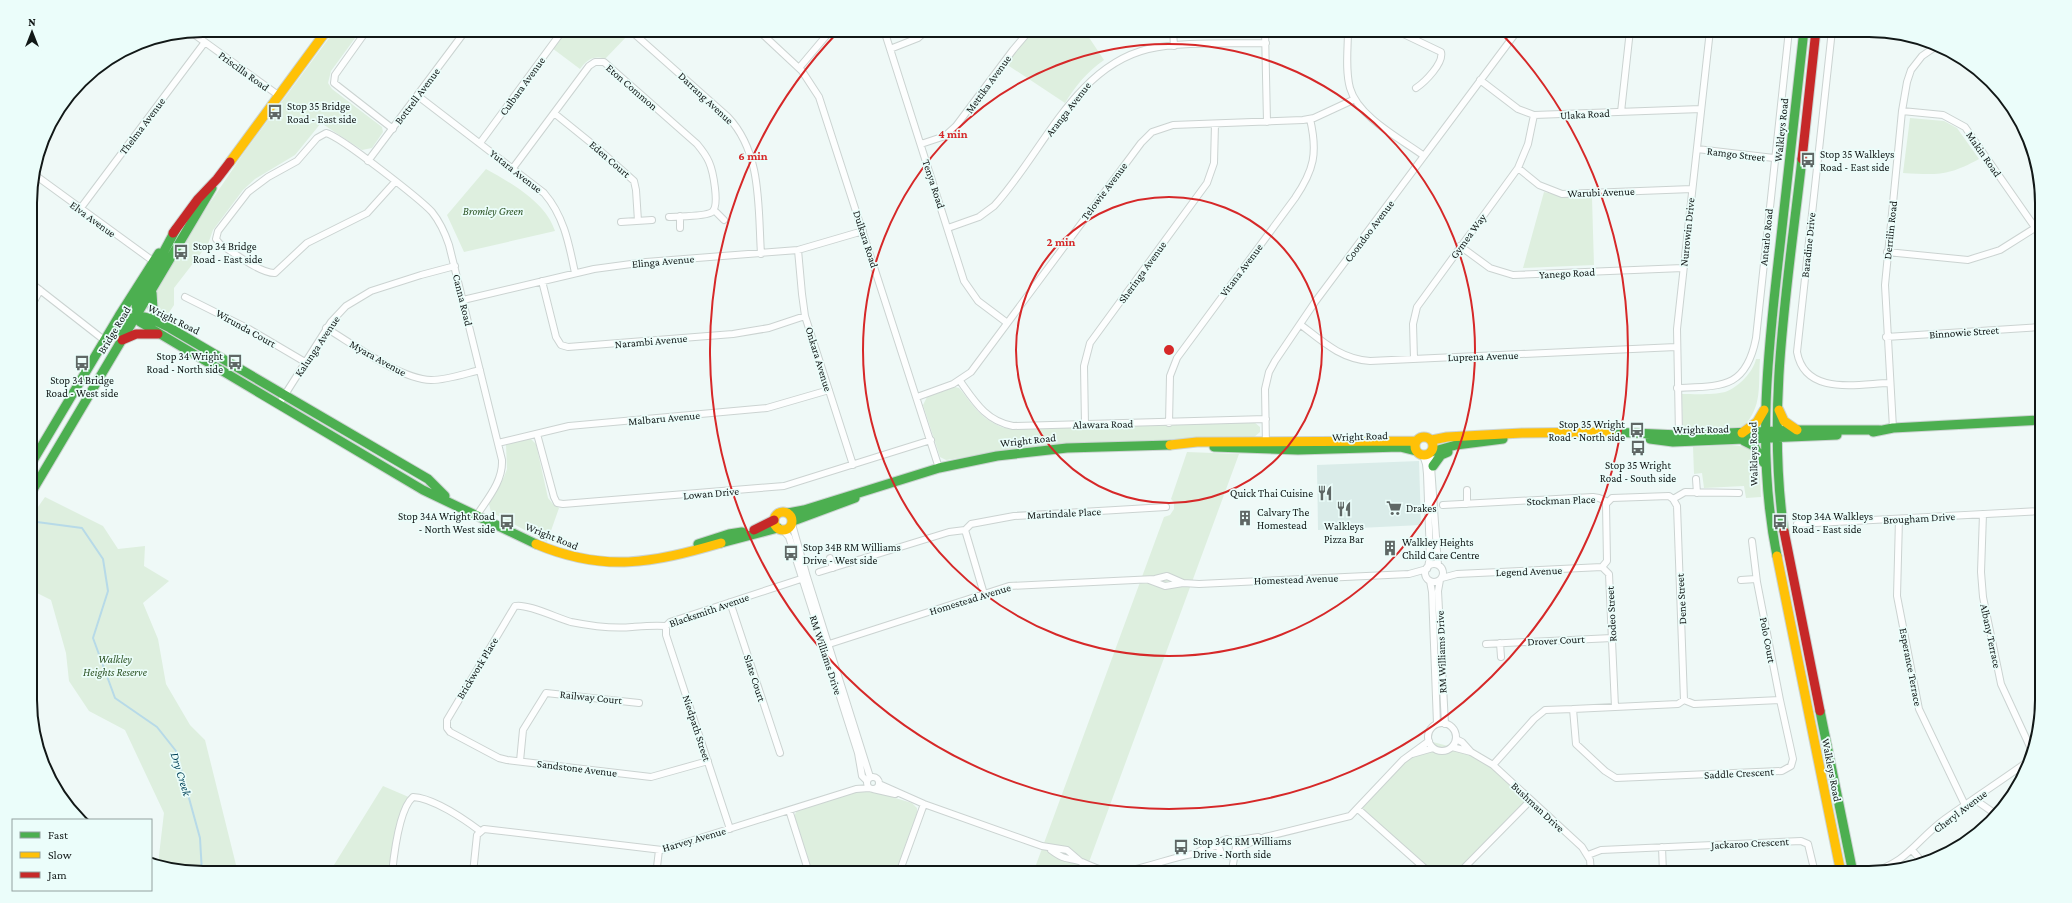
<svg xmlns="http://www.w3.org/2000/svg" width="2072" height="903" font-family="'Crimson Pro',serif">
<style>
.built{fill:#daece9}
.green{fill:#deefdf}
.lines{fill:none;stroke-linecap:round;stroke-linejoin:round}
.stream{stroke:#b7dae8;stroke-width:2}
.street-casing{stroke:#cbd3d1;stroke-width:8}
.fast-casing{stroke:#cbd3d1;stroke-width:11}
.slow-casing{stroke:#cbd3d1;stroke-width:11}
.jam-casing{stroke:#cbd3d1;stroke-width:11}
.street{stroke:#fdfefe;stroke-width:6}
.fast{stroke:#4caf50;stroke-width:9}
.slow{stroke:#ffc107;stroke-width:9}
.jam{stroke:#c62828;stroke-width:9}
.ring{fill:none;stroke:#d62828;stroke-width:2}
.labels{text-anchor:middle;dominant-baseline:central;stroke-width:3.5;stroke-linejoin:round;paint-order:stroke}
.street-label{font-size:11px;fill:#121817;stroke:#ebfdfa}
.poi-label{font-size:11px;fill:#121817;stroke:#ebfdfa;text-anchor:start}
.park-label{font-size:11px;font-style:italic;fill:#2b5223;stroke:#ebfdfa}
.water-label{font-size:12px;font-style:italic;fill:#004257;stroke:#ebfdfa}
.rim{fill:none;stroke:#121817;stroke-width:2}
.centre{fill:#d62828;stroke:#ebfdfa;stroke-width:2}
.ring-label{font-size:12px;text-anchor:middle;font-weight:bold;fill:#d62828;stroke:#ebfdfa;stroke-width:3.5;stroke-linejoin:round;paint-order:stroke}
</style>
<rect width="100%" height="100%" fill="#eff9f7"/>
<path class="built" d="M 1419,461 L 1421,525 L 1318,530 L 1317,465 Z"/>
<path class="green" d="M 335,30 L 361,30 L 331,71 L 328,83 L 332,89 L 382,127 L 383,132 L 372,148 L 362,150 L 321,123 L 295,155 L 255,179 L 243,190 L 213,230 L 208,244 L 174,288 L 174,305 L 164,320 C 156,312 152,303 157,291 L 201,216 L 243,154 Z
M 565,30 L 625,30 L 629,34 L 605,59 C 593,55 587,60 580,69 L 552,48 Z
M 1034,30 L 1084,30 L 1104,60 C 1087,72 1076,85 1065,103 L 1006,64 Z
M 1910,118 L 1944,121 L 1957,128 L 1979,159 C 1948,176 1938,175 1903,173 Z
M 486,169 C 511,183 546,202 555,231 L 464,252 L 447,215 Z
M 1544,192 L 1575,199 L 1592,198 L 1594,265 L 1523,268 Z
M 1756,359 L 1760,359 C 1758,386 1763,406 1743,427 L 1683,430 L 1682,394 C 1694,394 1714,395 1725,392 C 1739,387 1753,372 1756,359 Z
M 955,387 L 959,388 C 976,408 978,417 1004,428 L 1254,422 L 1260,427 L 1260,432 L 1253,438 L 1044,445 L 946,460 L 940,457 L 923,405 L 927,397 Z
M 528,438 L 531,439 L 536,444 L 548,498 L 553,504 L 559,508 L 547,542 L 491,512 L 489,504 L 504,477 L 507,469 L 506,445 L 510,443 Z
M 1732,445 C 1737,446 1744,446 1748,448 C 1762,456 1760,484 1761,497 L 1746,498 L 1744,486 L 1704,488 L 1702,473 L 1694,474 L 1693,447 Z
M 1187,452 L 1239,454 L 1085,873 L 1033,873 L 1164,517 L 1170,515 L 1174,509 L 1174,502 L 1171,499 Z
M 45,497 L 103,526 L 118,549 L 145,546 L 144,566 L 169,581 L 143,603 L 158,639 L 166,684 L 190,725 L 205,740 L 238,873 L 203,873 L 158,864 L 164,813 L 125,730 L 89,711 L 69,681 L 66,653 L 51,600 L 31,590 L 31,517 Z
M 1429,741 L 1471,752 L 1493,765 L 1531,800 L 1459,873 L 1429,873 L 1356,811 L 1407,757 Z
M 383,786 L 411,798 L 400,829 L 392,873 L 329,873 Z
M 856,790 L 869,790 L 912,803 L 917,808 L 917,813 L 895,873 L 813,873 L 795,818 L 795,814 L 798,809 Z"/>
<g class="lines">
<path class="stream" d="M 31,519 L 37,522 L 82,528 L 103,559 L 108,591 L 93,638 L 115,698 L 157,727 L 176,751 L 200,838 L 202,873"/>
<defs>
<path id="street" d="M 367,30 L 335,75 L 334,83 L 393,129
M 630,30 L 728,117 C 762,153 758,207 761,254
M 758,30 L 802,71 L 819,97 L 939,468
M 884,30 L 964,281 L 978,301 L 1006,322
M 1173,30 L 1174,46
M 1265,30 L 1267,122
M 1348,30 C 1348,49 1345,70 1350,88 C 1358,117 1401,139 1424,156
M 1395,30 L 1441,52 C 1444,63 1425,82 1416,88
M 1832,30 L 1797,352 C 1805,396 1857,384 1889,383
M 191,32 L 278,95
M 890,49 L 918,38 L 927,30
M 799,68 L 831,30
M 1480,80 L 1518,109 L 1534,115 L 1701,109
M 418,96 L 544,193 C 564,216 569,244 575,273
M 1902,111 L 1943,115 L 1965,127 L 2041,236
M 1621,112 L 1630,30
M 554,113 L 596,147 L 634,181 L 636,190 L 638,221
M 480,143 L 563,30
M 921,144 L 945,136 L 956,126 L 1013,50 L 1030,30
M 1697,149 L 1774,158
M 368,161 L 466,30
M 513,168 L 589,66 L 595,62 L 604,62 L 697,144 C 702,150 706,155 709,162 C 713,171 720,206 712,212 C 705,217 678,216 669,217
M 1518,168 L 1539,185 L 1562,194 L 1692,189
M 35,175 L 153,261
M 395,182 L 367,213 L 307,243 L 275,273 C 261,274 233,252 220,244 L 216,239 L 218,231 L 248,192 L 268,177 L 297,161 L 317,138 L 326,133 C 340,136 421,200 432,212 C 440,222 445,233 449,245 L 502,460 C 503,481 488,498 477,515
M 80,209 L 205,42
M 714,210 L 724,220
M 680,216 L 680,228
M 621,222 L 652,220
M 948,228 L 979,217 L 994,206 C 1042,154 1074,67 1148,49 C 1183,41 1229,44 1266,43
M 1460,246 L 1490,268 L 1513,275 L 1683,268
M 798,250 L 802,294 L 805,316 L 853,465
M 1887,252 L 1968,260 L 2000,250 L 2035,228
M 542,281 L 556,337 L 561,345 L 568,347 L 733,334 L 769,328 L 805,316
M 31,283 L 104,340
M 185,297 L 249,329 L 305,362
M 463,300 L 594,269 L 646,262 L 798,250 L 863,231
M 31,307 L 40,290
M 1301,325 C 1323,342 1341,359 1370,361 L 1676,347
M 326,328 C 353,344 400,379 431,380 C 447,380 464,374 480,370
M 1886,337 L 2041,327
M 1414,359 L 1413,324 L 1417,307 L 1518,168 L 1528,144 L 1534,115
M 960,381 C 975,402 986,421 1013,426 L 1266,419
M 1677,388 C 1722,386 1746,389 1756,338 L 1789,30
M 917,397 L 953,384 L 971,372 L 1141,143 L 1152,132 L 1173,125 L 1303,120 L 1314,118 L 1355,99
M 279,404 L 331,322 L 346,306 L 371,291 L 421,275 L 455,266
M 1169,423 L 1170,376 L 1177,358 L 1295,198 C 1314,170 1318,153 1310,119
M 1085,425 L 1084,366 L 1090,343 L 1207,183 L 1214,163 L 1215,124
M 1893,428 L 1885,285 L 1902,111 L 1907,82 L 1911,70 L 1922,56 L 1938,45
M 537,434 L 554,497 L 557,503 L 563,504 L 784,486 L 931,440
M 1679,435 L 1677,329 L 1710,30
M 498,443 L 569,426 L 767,408 L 829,390
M 1266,445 L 1265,389 L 1269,372 L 1275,361 L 1315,302 L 1518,30
M 1430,452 L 1438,565
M 1423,455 L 1426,464 L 1427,474 L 1430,557 L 1428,567
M 1696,479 L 1697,493
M 1467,490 L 1467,504
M 1673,499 L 1677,506 L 1684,700
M 1608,502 L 1606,504 L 1607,561 L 1602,567 L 1609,574 L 1615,707
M 1443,505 L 1593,497 L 1599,498 L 1608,502 L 1612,498 L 1669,496 L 1673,499 L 1685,492 L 1739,493
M 1983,514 L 1981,572 L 1983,597 L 2001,684 L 2032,751
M 1899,519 L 1897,596 L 1919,709 L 1965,805
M 792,524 L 807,577 L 870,777
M 1797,524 L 2041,511
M 783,530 L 789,537 L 858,753 L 862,776 L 867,781
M 965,530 L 984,594
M 1752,541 L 1757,582 L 1780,700
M 830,558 L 833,568
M1425 573a9 9 0 1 1 18 0a9 9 0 1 1-18 0Z
M 819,572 L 949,532 L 965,530 L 971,524 L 1014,516 L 1166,507
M 1442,578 L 1457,574 L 1602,567
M 1149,580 L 1165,586 L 1183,583 L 1199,584 L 1409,574 L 1427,569
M 1440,580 L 1438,591 L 1445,724
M 1741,580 L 1756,579
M 1430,581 L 1432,592 L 1437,724
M 730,602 L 780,753
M 666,626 L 666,635 L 730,829
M 1500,643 L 1501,657
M 1486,644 L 1612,638
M 823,646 L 1009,586 L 1155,579 L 1167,576 L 1183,583
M1428 737a14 14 0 1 1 28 0a14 14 0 1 1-28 0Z
M 1456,739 L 1462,742 L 1471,752
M 1452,747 L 1471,752 L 1493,765 L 1582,847 L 1590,860 L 1591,873
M 1412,754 L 1433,748
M 520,761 L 523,730 L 546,693 L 639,703
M 708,761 L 651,777 L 507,760 L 499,758 L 450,732 L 447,728 L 447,720 L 515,606 C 526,603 557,618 571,622 C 591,626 612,629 632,627 C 644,626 654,625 666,626 L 670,622 L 807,577
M 1493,765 L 1534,719 L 1545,710 L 1573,709 L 1576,744 L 1605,771 L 1616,778 L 1782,771 L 1791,766 L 1793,759 L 1780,700 L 1694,704 L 1684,700 L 1678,704 L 1573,709
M867 783a6 6 0 1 1 12 0a6 6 0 1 1-12 0Z
M 879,784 L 924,804 L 1042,846 L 1067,850 L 1081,862
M 873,789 L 895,794
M 1974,799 L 1997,815
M 1358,809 L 1430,873
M 789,810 L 809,873
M 1233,841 L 1258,837
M 1662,847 L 1663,873
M 1051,850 C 1066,861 1066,857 1082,862 C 1092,866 1102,872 1114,872 C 1147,872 1189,846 1222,854
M 1912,850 L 1924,864
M 1235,851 L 1249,843 L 1265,837 L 1350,816 L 1403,760 L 1429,741
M 1198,852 L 1206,848 L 1219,845
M 1588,855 L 1601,850 L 1801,841 L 1808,844 L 1815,873
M 1232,870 L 1236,847 L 1235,843 L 1227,839 L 1221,841 L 1219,847 L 1221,853 L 1227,856 L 1233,853
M 732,871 L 732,873
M 392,873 C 394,854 399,809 413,797 C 433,798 464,819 480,831
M 473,873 L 477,835 L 484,829 L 662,850 L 856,789 L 869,788
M 659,873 L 657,867 L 659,850
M 899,873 L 924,804
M 1459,873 L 1531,800
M 1869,873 C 1909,862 1915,841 1945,819 C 1973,799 2002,780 2030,760"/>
<path id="fast" d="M 176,229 L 136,303 L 137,316 L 140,322 L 423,490 L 536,544
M 152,293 L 153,309 L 162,322
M 115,333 C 133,308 146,316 170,328 L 428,479 L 445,496
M 1611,432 L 1679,435 L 1797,430 L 1879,430
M 1873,432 L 1893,428 L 2041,420
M 1650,439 L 1673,442 L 1837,435
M 1744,441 L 1754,446 L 1764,463
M 1214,447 L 1298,450 L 1400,447 L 1416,451
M 1431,452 L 1456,445 L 1503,439
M 31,464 L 119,316 L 159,253
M 1433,466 L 1441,455 L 1448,452
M 31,493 L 212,188
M 788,513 L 804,510 L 939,468 L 997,456 L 1067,448 L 1170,445
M 793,521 L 855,498
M 1784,531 C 1766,407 1788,283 1802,159
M 721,543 L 778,528
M 698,544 L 729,534 L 742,532
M 1777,556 C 1756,454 1768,348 1780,246 C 1788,174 1796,102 1804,30
M 1820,711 L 1853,873"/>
<path id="slow" d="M 230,162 L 327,30
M 1779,410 L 1784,421 L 1797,430
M 1742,433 L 1757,422 L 1764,410
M1415 446a9 9 0 1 1 18 0a9 9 0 1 1-18 0Z
M 1432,440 L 1447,437 L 1522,433 L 1611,432
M 1170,445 L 1197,442 L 1416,441
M774 521a9 9 0 1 1 18 0a9 9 0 1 1-18 0Z
M 536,544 C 605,573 652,563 721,543
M 1777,556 L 1841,873"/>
<path id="jam" d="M 1802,159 L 1816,30
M 173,233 L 198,199 L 217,179 L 230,162
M 122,340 L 136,334 L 158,334
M 754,530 L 774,520
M 1784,531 L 1820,711"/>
</defs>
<use href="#street" class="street-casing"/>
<use href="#fast" class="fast-casing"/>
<use href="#slow" class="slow-casing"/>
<use href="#jam" class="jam-casing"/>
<use href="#street" class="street"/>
<use href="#fast" class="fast"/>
<use href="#slow" class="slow"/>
<use href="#jam" class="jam"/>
</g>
<g class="ring">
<circle cx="1169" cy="350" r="153"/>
<circle cx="1169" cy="350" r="306"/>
<path d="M1499 31A459 459 0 1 1 839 31"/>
</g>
<defs>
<symbol id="bus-bare" viewBox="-9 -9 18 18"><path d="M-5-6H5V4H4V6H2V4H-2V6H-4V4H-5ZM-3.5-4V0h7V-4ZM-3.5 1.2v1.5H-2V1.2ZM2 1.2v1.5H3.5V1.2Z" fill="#5f6765" stroke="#ebfdfa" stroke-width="2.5" paint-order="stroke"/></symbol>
<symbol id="restaurant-bare" viewBox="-9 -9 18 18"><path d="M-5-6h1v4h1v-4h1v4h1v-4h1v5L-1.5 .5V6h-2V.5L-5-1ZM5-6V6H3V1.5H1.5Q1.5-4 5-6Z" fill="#5f6765" stroke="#ebfdfa" stroke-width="2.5" paint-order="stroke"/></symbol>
<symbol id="supermarket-bare" viewBox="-9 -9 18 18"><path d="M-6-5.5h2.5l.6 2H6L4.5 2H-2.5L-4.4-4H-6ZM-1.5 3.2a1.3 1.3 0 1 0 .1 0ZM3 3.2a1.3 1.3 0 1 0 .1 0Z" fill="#5f6765" stroke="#ebfdfa" stroke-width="2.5" paint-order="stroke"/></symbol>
<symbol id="building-bare" viewBox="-9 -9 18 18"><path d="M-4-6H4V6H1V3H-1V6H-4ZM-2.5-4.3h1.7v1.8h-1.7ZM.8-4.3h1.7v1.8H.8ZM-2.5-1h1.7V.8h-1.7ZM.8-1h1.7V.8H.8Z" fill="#5f6765" stroke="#ebfdfa" stroke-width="2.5" paint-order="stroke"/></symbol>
</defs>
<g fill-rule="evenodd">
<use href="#bus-bare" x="264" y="101" width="22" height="22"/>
<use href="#bus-bare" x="1797" y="149" width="22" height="22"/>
<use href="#bus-bare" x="170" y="241" width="22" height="22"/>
<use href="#bus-bare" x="224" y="351" width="22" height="22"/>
<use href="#bus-bare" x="71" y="352" width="22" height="22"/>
<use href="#bus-bare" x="1626" y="419" width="22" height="22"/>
<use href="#bus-bare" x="1627" y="437" width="22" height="22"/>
<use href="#restaurant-bare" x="1314" y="482" width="22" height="22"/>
<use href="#supermarket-bare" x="1383" y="497" width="22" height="22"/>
<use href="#restaurant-bare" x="1333" y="498" width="22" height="22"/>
<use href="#building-bare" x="1234" y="507" width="22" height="22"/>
<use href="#bus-bare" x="496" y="511" width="22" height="22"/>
<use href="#bus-bare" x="1769" y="511" width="22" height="22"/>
<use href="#building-bare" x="1379" y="537" width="22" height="22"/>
<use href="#bus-bare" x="780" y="542" width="22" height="22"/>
<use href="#bus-bare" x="1170" y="836" width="22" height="22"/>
</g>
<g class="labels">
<g class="street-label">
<text transform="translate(244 71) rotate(36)">Priscilla Road</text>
<text transform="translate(988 84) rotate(-54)">Mettika Avenue</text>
<text transform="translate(522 86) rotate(-54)">Culbara Avenue</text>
<text transform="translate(632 87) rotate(41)">Eton Common</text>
<text transform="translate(417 96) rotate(-53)">Bottrell Avenue</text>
<text transform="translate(706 98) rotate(43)">Darrang Avenue</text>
<text transform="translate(1068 109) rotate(-52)">Aranga Avenue</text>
<text transform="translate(1585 114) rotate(-3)">Ulaka Road</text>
<text transform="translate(142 126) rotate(-53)">Thelma Avenue</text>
<text transform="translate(1781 130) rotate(-84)">Walkleys Road</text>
<text transform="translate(1736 154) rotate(7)">Ramgo Street</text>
<text transform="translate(1984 154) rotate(55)">Makin Road</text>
<text transform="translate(610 159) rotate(41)">Eden Court</text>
<text transform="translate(516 171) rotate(38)">Yutara Avenue</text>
<text transform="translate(934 184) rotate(72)">Tenya Road</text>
<text transform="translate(1104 191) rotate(-53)">Telowie Avenue</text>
<text transform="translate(1601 192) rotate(-2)">Warubi Avenue</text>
<text transform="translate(93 219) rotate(36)">Elva Avenue</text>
<text transform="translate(1890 230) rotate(-84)">Derrilin Road</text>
<text transform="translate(1369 231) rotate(-53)">Coondoo Avenue</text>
<text transform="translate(1687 232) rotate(-84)">Nurrowin Drive</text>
<text transform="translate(1468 236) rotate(-54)">Gymea Way</text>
<text transform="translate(1766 237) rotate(-84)">Antarlo Road</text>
<text transform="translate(866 239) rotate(72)">Dulkara Road</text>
<text transform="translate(1808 245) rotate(-84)">Baradine Drive</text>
<text transform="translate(663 261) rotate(-5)">Elinga Avenue</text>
<text transform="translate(1241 270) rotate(-53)">Vitana Avenue</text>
<text transform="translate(1142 272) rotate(-54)">Sheringa Avenue</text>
<text transform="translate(1567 273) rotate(-3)">Yanego Road</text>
<text transform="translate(463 300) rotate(76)">Canna Road</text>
<text transform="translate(174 319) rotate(26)">Wright Road</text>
<text transform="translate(246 328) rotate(29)">Wirunda Court</text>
<text transform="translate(114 330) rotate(-59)">Bridge Road</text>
<text transform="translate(1964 332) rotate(-4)">Binnowie Street</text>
<text transform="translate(651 341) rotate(-5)">Narambi Avenue</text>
<text transform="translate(317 346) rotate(-56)">Kalunga Avenue</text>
<text transform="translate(1483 356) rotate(-2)">Luprena Avenue</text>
<text transform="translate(378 358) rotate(29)">Myara Avenue</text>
<text transform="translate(819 359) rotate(73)">Onkara Avenue</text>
<text transform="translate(664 418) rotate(-5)">Malbaru Avenue</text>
<text transform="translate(1103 424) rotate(-1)">Alawara Road</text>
<text transform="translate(1701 429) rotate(-1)">Wright Road</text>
<text transform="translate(1360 436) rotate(-2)">Wright Road</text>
<text transform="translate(1028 440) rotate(-6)">Wright Road</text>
<text transform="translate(1753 454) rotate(-91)">Walkleys Road</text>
<text transform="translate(711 493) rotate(-5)">Lowan Drive</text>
<text transform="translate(1561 500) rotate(-2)">Stockman Place</text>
<text transform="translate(1064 513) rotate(-3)">Martindale Place</text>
<text transform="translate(1919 518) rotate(-3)">Brougham Drive</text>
<text transform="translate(552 536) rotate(22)">Wright Road</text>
<text transform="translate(1529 571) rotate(-2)">Legend Avenue</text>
<text transform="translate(1296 579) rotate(-2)">Homestead Avenue</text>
<text transform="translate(970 599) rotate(-17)">Homestead Avenue</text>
<text transform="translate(1681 599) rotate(-93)">Dene Street</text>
<text transform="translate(709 610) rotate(-19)">Blacksmith Avenue</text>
<text transform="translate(1611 614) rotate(-93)">Rodeo Street</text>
<text transform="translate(1991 636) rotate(78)">Albany Terrace</text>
<text transform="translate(1556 640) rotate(-3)">Drover Court</text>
<text transform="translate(1768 640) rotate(79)">Polo Court</text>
<text transform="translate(1441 652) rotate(-92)">RM Williams Drive</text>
<text transform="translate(826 655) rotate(72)">RM Williams Drive</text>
<text transform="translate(1911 667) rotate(79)">Esperance Terrace</text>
<text transform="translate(477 668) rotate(-59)">Brickwork Place</text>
<text transform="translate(755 678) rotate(72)">Slate Court</text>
<text transform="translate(591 697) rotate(6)">Railway Court</text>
<text transform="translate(697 728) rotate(72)">Niedpath Street</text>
<text transform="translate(577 768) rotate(7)">Sandstone Avenue</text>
<text transform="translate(1832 770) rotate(79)">Walkleys Road</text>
<text transform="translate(1739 773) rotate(-3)">Saddle Crescent</text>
<text transform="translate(1538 807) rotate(43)">Bushman Drive</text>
<text transform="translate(1960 811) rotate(-37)">Cheryl Avenue</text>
<text transform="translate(694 839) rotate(-16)">Harvey Avenue</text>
<text transform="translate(1750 843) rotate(-3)">Jackaroo Crescent</text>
</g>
<g class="poi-label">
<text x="287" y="106">Stop 35 Bridge<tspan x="287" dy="13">Road - East side</tspan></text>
<text x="1820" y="154">Stop 35 Walkleys<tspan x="1820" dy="13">Road - East side</tspan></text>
<text x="193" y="246">Stop 34 Bridge<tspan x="193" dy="13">Road - East side</tspan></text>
<text x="223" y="356" text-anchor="end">Stop 34 Wright<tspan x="223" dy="13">Road - North side</tspan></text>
<text x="82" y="380" text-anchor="middle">Stop 34 Bridge<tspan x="82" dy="13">Road - West side</tspan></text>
<text x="1625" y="424" text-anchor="end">Stop 35 Wright<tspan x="1625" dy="13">Road - North side</tspan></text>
<text x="1638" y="465" text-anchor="middle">Stop 35 Wright<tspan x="1638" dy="13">Road - South side</tspan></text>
<text x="1313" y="493" text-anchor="end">Quick Thai Cuisine</text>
<text x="1406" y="508">Drakes</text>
<text x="1257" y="512">Calvary The<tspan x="1257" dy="13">Homestead</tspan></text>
<text x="495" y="516" text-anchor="end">Stop 34A Wright Road<tspan x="495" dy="13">- North West side</tspan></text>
<text x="1792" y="516">Stop 34A Walkleys<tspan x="1792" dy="13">Road - East side</tspan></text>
<text x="1344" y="526" text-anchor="middle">Walkleys<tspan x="1344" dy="13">Pizza Bar</tspan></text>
<text x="1402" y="542">Walkley Heights<tspan x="1402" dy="13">Child Care Centre</tspan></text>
<text x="803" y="547">Stop 34B RM Williams<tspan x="803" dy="13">Drive - West side</tspan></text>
<text x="1193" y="841">Stop 34C RM Williams<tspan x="1193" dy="13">Drive - North side</tspan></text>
</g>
<g class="park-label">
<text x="493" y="211">Bromley Green</text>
<text x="115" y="659">Walkley<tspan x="115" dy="13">Heights Reserve</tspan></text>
</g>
<g class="water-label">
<text transform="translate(181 774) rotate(73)">Dry Creek</text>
</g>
</g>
<path d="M0 0H2072V903H0ZM203 37H1869A166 166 0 0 1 2035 203V700A166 166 0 0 1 1869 866H203A166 166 0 0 1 37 700V203A166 166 0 0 1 203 37Z" fill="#ebfdfa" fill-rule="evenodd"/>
<path class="rim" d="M203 37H1869A166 166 0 0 1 2035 203V700A166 166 0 0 1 1869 866H203A166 166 0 0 1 37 700V203A166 166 0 0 1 203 37Z"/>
<circle cx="1169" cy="350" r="6" class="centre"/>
<g class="ring-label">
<text x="953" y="138">4 min</text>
<text x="753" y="160">6 min</text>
<text x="1061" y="246">2 min</text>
</g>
<rect x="12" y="819" width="140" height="72" fill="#ebfdfa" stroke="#94a19f"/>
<rect x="20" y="832" width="20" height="6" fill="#4caf50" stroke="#94a19f"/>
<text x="48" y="839" font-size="12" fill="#121817">Fast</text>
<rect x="20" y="852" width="20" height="6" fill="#ffc107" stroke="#94a19f"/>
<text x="48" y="859" font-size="12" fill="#121817">Slow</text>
<rect x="20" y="872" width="20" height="6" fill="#c62828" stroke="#94a19f"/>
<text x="48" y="879" font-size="12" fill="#121817">Jam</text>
<g transform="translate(32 32)" stroke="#ebfdfa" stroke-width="3" paint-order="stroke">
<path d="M0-3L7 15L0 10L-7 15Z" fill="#121817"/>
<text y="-6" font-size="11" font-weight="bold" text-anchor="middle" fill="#121817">N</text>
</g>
</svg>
